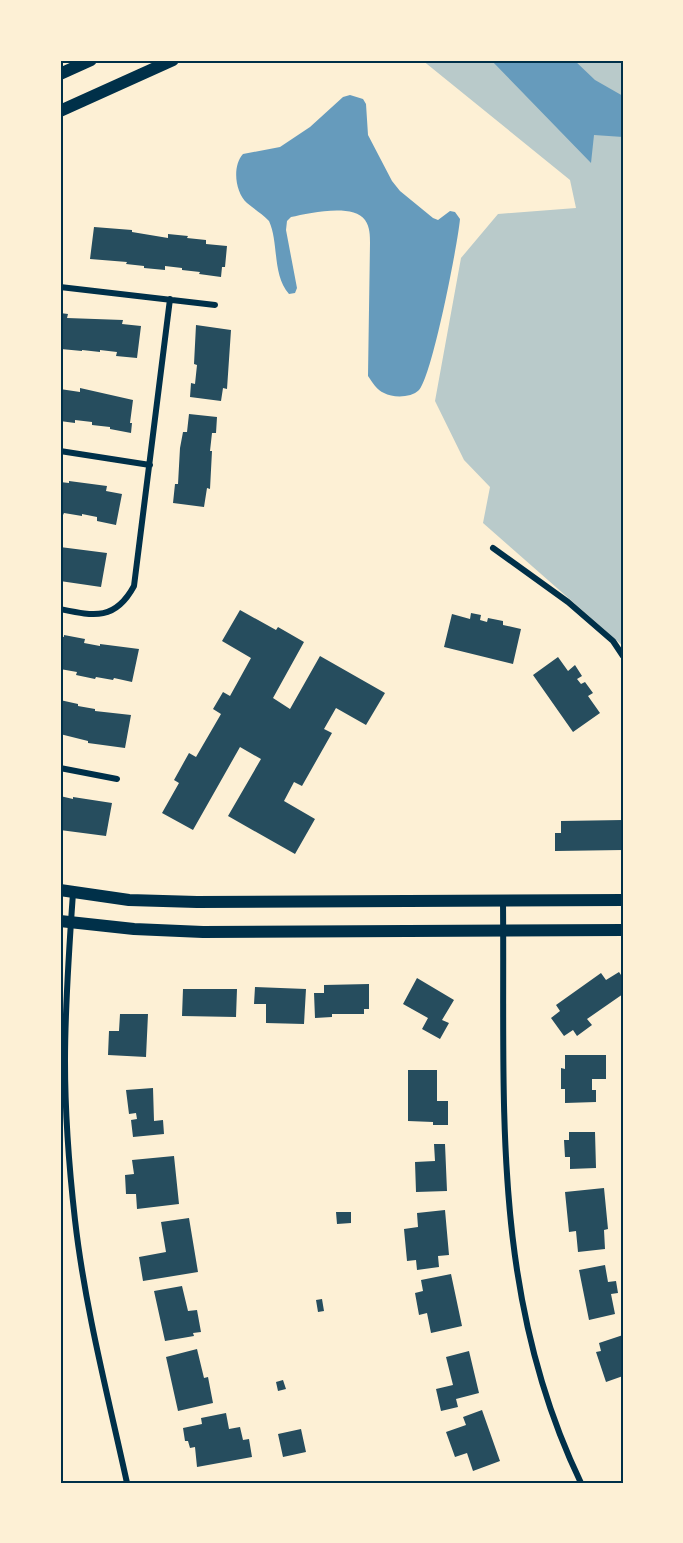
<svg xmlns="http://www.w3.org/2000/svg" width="683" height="1543" font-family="'Roboto Condensed',sans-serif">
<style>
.green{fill:#b9caca}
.water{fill:#669bbc}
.building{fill:#264d5e}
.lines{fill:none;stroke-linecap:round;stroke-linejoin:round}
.minor{stroke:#003049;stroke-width:6}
.secondary{stroke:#003049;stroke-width:12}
.neatline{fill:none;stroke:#003049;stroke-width:2}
</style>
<rect width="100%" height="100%" fill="#fdf0d5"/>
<path class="green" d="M 422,60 L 623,60 L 623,646 L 483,523 L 490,487 L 464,460 L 435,401 L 461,258 L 498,214 L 576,208 L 570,180 Z"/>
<path class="water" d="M 491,60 L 574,60 L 595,80 L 623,96 L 623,137 L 594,135 L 591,163 Z
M 350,95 L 363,99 L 366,104 L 368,135 L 392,181 L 400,191 L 433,218 L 438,220 L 450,211 L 455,212 L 460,219 C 458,243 432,377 419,390 C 411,398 393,398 384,393 C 377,390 372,382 368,376 L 370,243 C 370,236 370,227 365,220 C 353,203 309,213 291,217 L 287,221 L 286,230 L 297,288 L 295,293 L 289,294 C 272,275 279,243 269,221 C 262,214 254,209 247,203 C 235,192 232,166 243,154 L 280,147 L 310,127 L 343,97 Z"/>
<path class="building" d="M 94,227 L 132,230 L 132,232 L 168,238 L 168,234 L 188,236 L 187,238 L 206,240 L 206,244 L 227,246 L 225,267 L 222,267 L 221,277 L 199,274 L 200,272 L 182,270 L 182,268 L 165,266 L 165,270 L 144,268 L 144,266 L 126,264 L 127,262 L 90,259 Z
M 60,313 L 68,314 L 67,318 L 123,320 L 122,324 L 141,326 L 137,358 L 116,356 L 117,352 L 100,350 L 100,352 L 82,350 L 82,351 L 61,349 Z
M 196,325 L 231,330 L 227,389 L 223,388 L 221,401 L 190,397 L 191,383 L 195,384 L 197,365 L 194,364 Z
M 80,388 L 133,400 L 130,423 L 132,423 L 131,433 L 110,429 L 110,427 L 92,425 L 92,422 L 75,420 L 75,423 L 60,421 L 60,389 L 80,392 Z
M 189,414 L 217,417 L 216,433 L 212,433 L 210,451 L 212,451 L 210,489 L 207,488 L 204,507 L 173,503 L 175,484 L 178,484 L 180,448 L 183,432 L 187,432 Z
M 69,481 L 107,486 L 106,491 L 122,494 L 116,525 L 97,521 L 97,517 L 82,514 L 82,516 L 64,513 L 63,515 L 60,514 L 60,482 L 69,483 Z
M 60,547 L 107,553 L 101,587 L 60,581 Z
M 240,610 L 276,630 L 278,627 L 304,642 L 273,698 L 290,709 L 320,656 L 385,693 L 366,725 L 336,708 L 324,729 L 332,733 L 302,786 L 294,782 L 284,801 L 315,819 L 295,854 L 228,816 L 261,759 L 240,747 L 193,830 L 162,813 L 179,783 L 174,780 L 189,753 L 196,757 L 221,714 L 213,709 L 223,692 L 230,696 L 251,658 L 222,641 Z
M 471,613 L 481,615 L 480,620 L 487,622 L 488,618 L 503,621 L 503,625 L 521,629 L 513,664 L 444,647 L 452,614 L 470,619 Z
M 64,635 L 85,639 L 84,643 L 100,646 L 100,644 L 139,649 L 132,682 L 114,678 L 113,680 L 96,677 L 95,679 L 76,675 L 77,672 L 60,669 L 60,636 L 64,637 Z
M 558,657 L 568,671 L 575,665 L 582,676 L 577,679 L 581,684 L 585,682 L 593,693 L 588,696 L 600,713 L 573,732 L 533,675 Z
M 60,700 L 78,704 L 78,706 L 95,709 L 95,711 L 131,715 L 125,748 L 88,743 L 88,741 L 60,734 Z
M 60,796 L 73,799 L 73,797 L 112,803 L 106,836 L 60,830 Z
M 623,820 L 623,850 L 555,851 L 555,833 L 561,833 L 561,821 Z
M 619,972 L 623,978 L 623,994 L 587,1019 L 592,1025 L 577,1036 L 573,1030 L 564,1036 L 551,1018 L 560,1011 L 556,1005 L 601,973 L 606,980 Z
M 417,978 L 454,1000 L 442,1020 L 449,1023 L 440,1039 L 422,1029 L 428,1018 L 403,1004 Z
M 369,984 L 369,1009 L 364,1009 L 364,1014 L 332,1014 L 332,1017 L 315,1018 L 314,993 L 324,993 L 324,985 Z
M 255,987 L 306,989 L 304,1024 L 266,1023 L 266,1004 L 254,1004 Z
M 183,989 L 237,989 L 236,1017 L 182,1016 Z
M 120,1014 L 148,1014 L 146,1057 L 108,1055 L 109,1031 L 119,1031 Z
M 565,1055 L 606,1055 L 606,1079 L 592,1079 L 592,1090 L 596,1090 L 596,1102 L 565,1103 L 565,1089 L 561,1089 L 561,1068 L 565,1069 Z
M 408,1070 L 437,1070 L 437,1101 L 448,1101 L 448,1125 L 433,1125 L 433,1122 L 408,1121 Z
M 153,1088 L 154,1121 L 163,1120 L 164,1134 L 133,1137 L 131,1120 L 137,1119 L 136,1113 L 129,1114 L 126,1090 Z
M 569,1132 L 595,1132 L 596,1168 L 570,1169 L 570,1157 L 565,1157 L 564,1140 L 569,1140 Z
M 434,1144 L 445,1144 L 447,1191 L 416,1192 L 415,1162 L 435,1161 Z
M 174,1156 L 179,1204 L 137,1209 L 136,1194 L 126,1194 L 125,1175 L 134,1174 L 132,1160 Z
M 604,1188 L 608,1229 L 604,1230 L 605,1249 L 578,1252 L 576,1231 L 569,1232 L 565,1192 Z
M 445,1210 L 449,1255 L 438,1256 L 439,1267 L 417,1270 L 416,1260 L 407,1261 L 404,1229 L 418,1227 L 417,1213 Z
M 336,1212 L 351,1212 L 351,1223 L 337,1224 Z
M 189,1218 L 198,1272 L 143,1281 L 139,1257 L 166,1252 L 161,1222 Z
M 605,1265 L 608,1282 L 616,1281 L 618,1293 L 611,1294 L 615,1314 L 589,1320 L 579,1270 Z
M 451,1274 L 462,1326 L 431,1333 L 427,1313 L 419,1315 L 415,1293 L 423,1291 L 421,1280 Z
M 182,1286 L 188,1311 L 197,1310 L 201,1332 L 193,1333 L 194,1336 L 165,1341 L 154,1291 Z
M 322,1299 L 324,1311 L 318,1312 L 316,1300 Z
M 623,1335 L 623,1376 L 606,1382 L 596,1352 L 601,1351 L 599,1343 Z
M 197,1349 L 204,1378 L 208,1377 L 213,1403 L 178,1411 L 166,1357 Z
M 469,1351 L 479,1393 L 456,1399 L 458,1407 L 441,1411 L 436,1389 L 453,1385 L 446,1357 Z
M 283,1380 L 286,1389 L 278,1391 L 276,1382 Z
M 482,1410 L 500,1461 L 473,1471 L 467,1453 L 455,1457 L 446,1432 L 466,1425 L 463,1417 Z
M 226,1413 L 229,1429 L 240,1427 L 243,1440 L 249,1439 L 252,1457 L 197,1467 L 195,1447 L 190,1448 L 188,1441 L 185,1441 L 183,1428 L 202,1424 L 201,1418 Z
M 301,1429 L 306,1452 L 283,1457 L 278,1434 Z"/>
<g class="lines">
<path class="minor" d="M 60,287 L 215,305
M 60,451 L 150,465
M 493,548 L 568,602 L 613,641 L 623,656
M 60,609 C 94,616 115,621 134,586 L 170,299
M 60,768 L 117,779
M 73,893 C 69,949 65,1005 65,1061 C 65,1114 69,1167 75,1220 C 85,1308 108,1396 127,1483
M 503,901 C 505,1104 490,1294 581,1483"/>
<path class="secondary" d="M 60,74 L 91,60
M 60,111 L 173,60
M 60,890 L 129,900 L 197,902 L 623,900
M 60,921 L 134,929 L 203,932 L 623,930"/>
</g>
<rect width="683" height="1543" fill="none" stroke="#fdf0d5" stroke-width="123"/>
<rect x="62" y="62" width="560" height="1420" class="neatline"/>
</svg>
